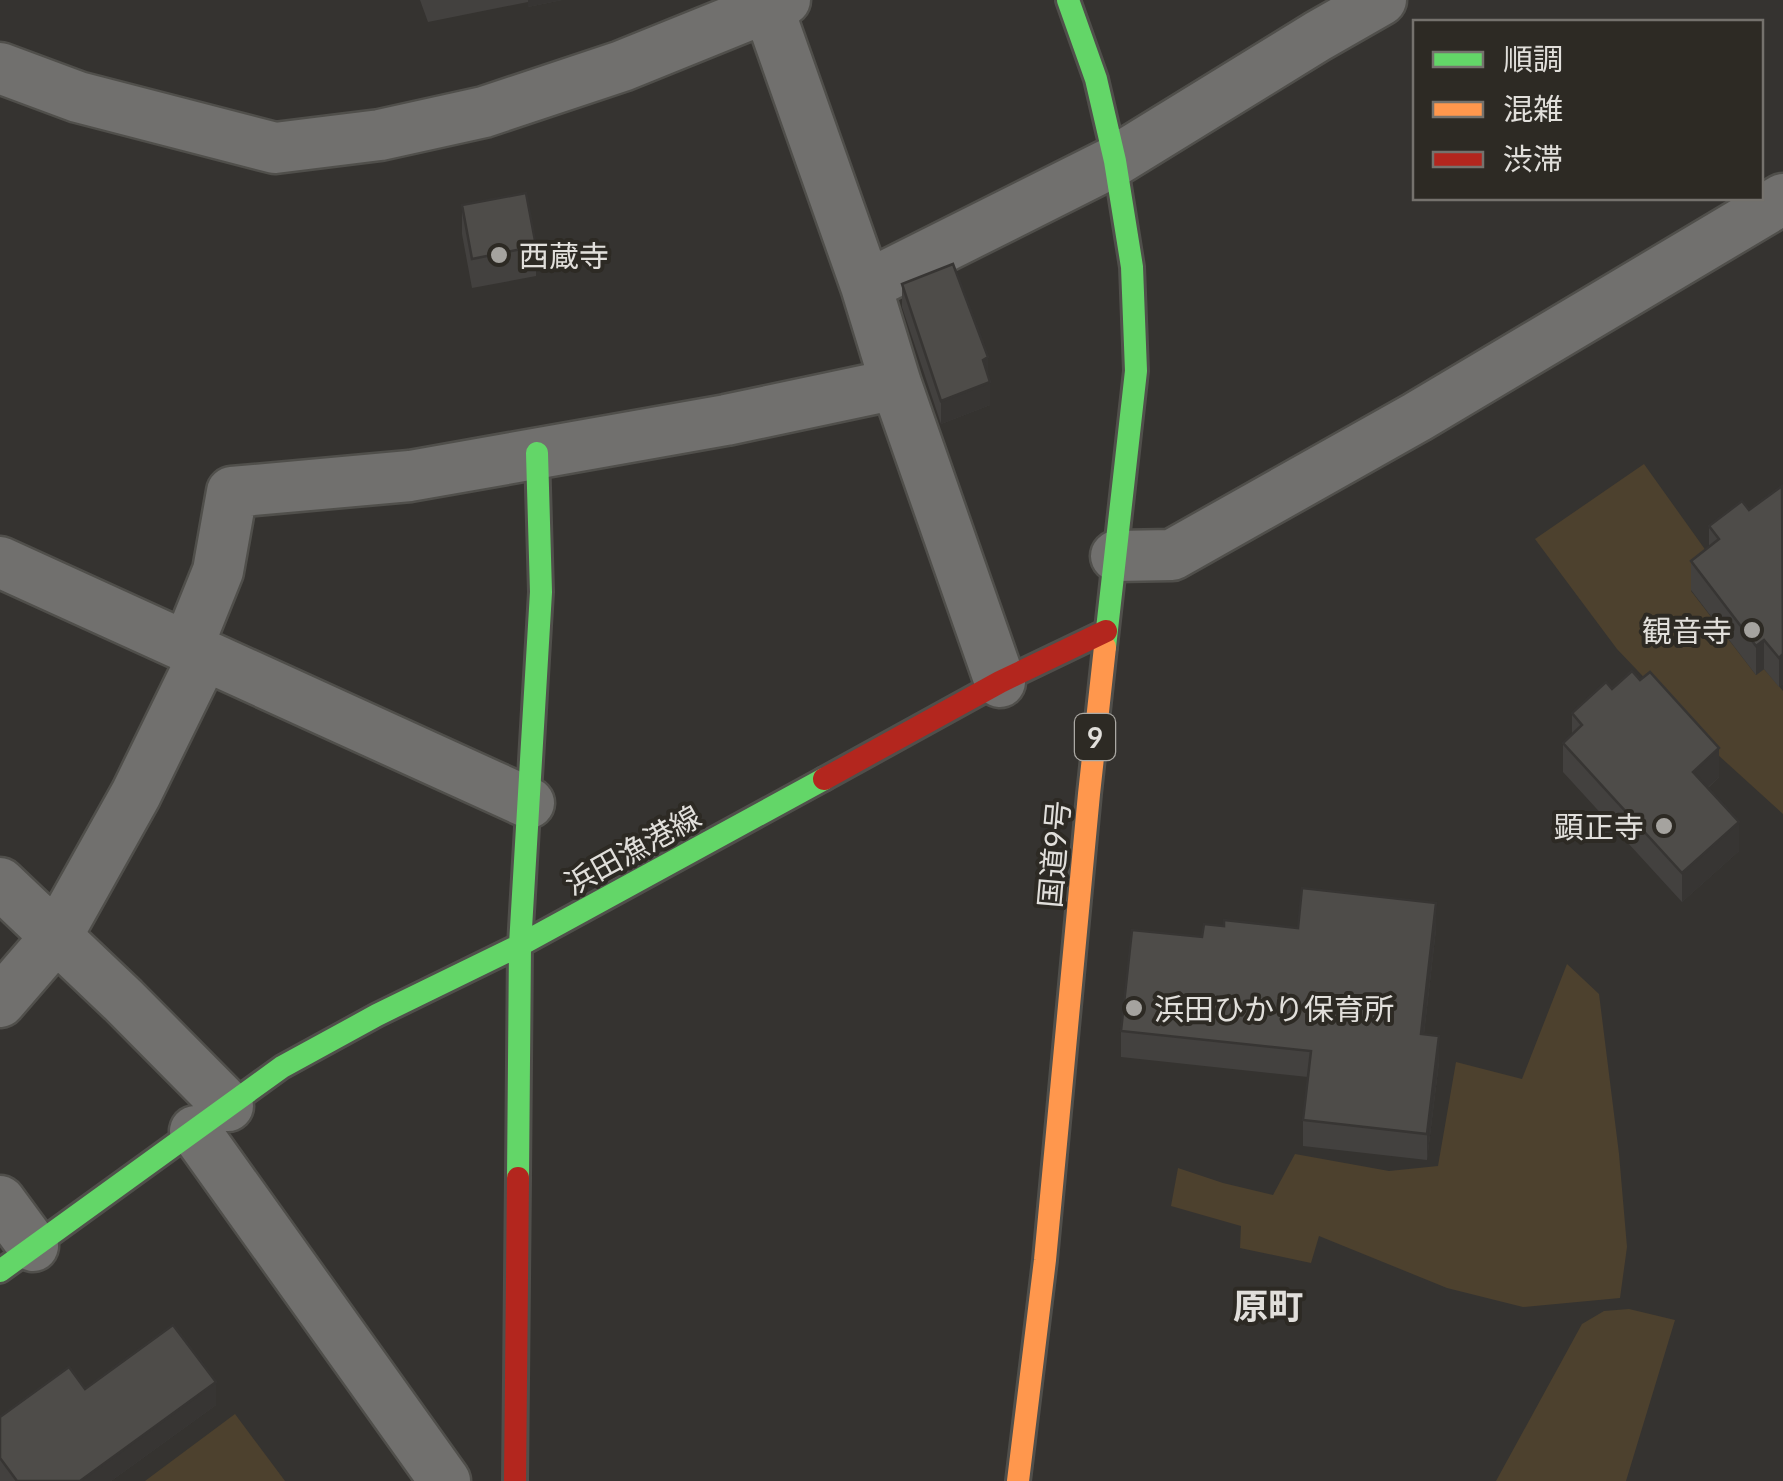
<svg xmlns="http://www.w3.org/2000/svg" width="1783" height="1481" font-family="Lato,'Noto Sans JP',sans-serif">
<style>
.green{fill:#4d412e}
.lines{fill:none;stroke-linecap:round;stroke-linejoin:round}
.street-casing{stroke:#504f4b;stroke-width:55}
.fast-casing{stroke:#504f4b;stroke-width:28}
.slow-casing{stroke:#504f4b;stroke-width:28}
.jam-casing{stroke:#504f4b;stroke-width:28}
.street{stroke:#71706e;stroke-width:50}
.fast{stroke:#63d668;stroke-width:22}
.slow{stroke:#ff974d;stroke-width:22}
.jam{stroke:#b3261e;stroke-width:22}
.wall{fill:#43413f}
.shaded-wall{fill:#373533}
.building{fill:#4e4c49;stroke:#373533;stroke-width:2.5}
.poi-dot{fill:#a5a39f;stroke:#2d2a24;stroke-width:4}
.labels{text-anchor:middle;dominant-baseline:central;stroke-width:8;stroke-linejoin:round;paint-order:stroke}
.shield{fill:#2d2a24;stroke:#aba9a4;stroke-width:2.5}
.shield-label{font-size:28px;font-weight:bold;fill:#e1dfdb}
.poi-label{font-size:30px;fill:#e1dfdb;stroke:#2d2a24;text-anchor:start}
.street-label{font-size:30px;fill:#e1dfdb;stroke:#2d2a24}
.quarter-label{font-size:35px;font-weight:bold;fill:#e1dfdb;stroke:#2d2a24}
</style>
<rect width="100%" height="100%" fill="#353330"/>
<path class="green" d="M 1644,464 L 1709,555 L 1691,591 L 1756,675 L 1764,669 L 1783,691 L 1783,814 L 1717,754 L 1617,649 L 1535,539 Z
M 1567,964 L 1599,994 L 1619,1154 L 1627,1247 L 1620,1298 L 1523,1307 L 1447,1288 L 1319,1236 L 1311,1263 L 1240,1248 L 1241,1226 L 1171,1206 L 1178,1168 L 1223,1183 L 1273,1195 L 1295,1154 L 1389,1171 L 1438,1166 L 1456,1062 L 1522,1079 Z
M 1629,1309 L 1675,1320 L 1626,1481 L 1496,1481 L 1582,1324 L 1604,1311 Z
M 235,1414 L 285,1481 L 145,1481 Z"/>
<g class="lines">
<defs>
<path id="street" d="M 768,8 L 866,286 L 896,384 L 1000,682
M 0,68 L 78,97 L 275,148 L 380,135 L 484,112 L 622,66 L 785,0
M 866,286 L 1115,161 L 1318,36 L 1381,0
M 1116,556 L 1172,555 L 1417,417 L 1783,199
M 0,562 L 529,803
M 187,648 L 218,571 L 232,492 L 410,476 L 726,420 L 896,384
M 0,883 L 123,1000 L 228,1106
M 0,1002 L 56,937 L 136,794 L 204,655
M 195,1131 L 445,1481
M 0,1201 L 33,1246"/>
<path id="fast" d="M 1068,0 L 1096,79 L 1115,161 L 1132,267 L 1136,371 L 1105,647
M 518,1178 L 520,945 L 541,592 L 537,453
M 0,1271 L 282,1067 L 377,1015 L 520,945 L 824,779"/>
<path id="slow" d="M 1018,1481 L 1045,1260 L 1089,794 L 1105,647"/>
<path id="jam" d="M 824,779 L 1000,682 L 1106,631
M 515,1481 L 518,1178"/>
</defs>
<use href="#street" class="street-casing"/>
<use href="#fast" class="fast-casing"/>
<use href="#slow" class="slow-casing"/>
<use href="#jam" class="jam-casing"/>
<use href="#street" class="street"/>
<use href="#fast" class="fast"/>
<use href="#slow" class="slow"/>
<use href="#jam" class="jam"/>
</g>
<path class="wall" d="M 420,0 L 562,0 L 528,7 L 528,2 L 428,22 Z
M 462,205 L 536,246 L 536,276 L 472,288 L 462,234 Z
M 902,284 L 988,375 L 990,405 L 941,424 L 902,307 Z
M 1783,487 L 1783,684 L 1779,687 L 1764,669 L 1756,675 L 1691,590 L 1691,561 L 1709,547 L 1709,526 L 1749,510 Z
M 1612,689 L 1719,777 L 1708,788 L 1739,851 L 1682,902 L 1563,772 L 1563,743 L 1572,735 L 1572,713 Z
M 1224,926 L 1298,928 L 1436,929 L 1424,1034 L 1439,1062 L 1427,1160 L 1303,1146 L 1303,1120 L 1308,1077 L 1121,1057 L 1121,1031 L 1202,937 Z
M 216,1405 L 111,1481 L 0,1481 L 0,1417 Z"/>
<path class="shaded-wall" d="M 528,0 L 562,0 L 528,7 Z
M 988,357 L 988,380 L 983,360 Z
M 990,382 L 990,405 L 941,424 L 941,401 Z
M 1764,640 L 1764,669 L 1756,675 L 1756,646 Z
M 1783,654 L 1783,684 L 1779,687 L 1779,658 Z
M 1719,748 L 1719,777 L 1693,801 L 1693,772 Z
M 1739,822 L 1739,851 L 1682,902 L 1682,873 Z
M 1436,903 L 1436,929 L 1421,1060 L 1421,1034 Z
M 1439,1036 L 1439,1062 L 1427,1160 L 1427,1134 Z
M 216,1382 L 216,1405 L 111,1481 L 80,1481 Z"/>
<path class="building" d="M 526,193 L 536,246 L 472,259 L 462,205 Z
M 953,264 L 988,357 L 983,360 L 990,382 L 941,401 L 902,284 Z
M 1782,486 L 1783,654 L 1779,658 L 1764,640 L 1756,646 L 1691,561 L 1719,539 L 1709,526 L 1742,501 L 1749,510 Z
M 1632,671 L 1640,680 L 1650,672 L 1719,748 L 1693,772 L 1739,822 L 1682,873 L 1563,743 L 1582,725 L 1572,713 L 1606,682 L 1612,689 Z
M 1302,888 L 1436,903 L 1421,1034 L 1439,1036 L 1427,1134 L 1303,1120 L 1311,1051 L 1121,1031 L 1132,930 L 1202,937 L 1204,924 L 1224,926 L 1224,920 L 1298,928 Z
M 173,1325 L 216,1382 L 80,1481 L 17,1481 L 0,1458 L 0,1417 L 69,1367 L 85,1389 Z"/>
<g class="poi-dot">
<circle cx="499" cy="255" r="10"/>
<circle cx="1752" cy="630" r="10"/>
<circle cx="1664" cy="826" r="10"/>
<circle cx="1134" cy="1008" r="10"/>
</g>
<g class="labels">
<rect class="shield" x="1075" y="714" width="40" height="46" rx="8"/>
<g class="shield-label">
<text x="1095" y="737">9</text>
</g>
<g class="poi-label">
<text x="519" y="255">西蔵寺</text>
<text x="1732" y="630" text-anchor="end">観音寺</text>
<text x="1644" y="826" text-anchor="end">顕正寺</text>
<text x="1154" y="1008">浜田ひかり保育所</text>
</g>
<g class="street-label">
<text transform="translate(632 849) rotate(-29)">浜田漁港線</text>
<text transform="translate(1053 854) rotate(-85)">国道9号</text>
</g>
<g class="quarter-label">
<text x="1268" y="1305">原町</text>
</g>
</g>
<rect x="1413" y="20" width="350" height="180" fill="#2d2a24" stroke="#75726d" stroke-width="2.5"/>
<rect x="1433" y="52" width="50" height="15" fill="#63d668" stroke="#75726d" stroke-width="2.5"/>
<text x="1503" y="70" font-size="30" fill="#e1dfdb">順調</text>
<rect x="1433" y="102" width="50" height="15" fill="#ff974d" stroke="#75726d" stroke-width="2.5"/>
<text x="1503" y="120" font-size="30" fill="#e1dfdb">混雑</text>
<rect x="1433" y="152" width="50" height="15" fill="#b3261e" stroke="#75726d" stroke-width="2.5"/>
<text x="1503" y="170" font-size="30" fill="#e1dfdb">渋滞</text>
</svg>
